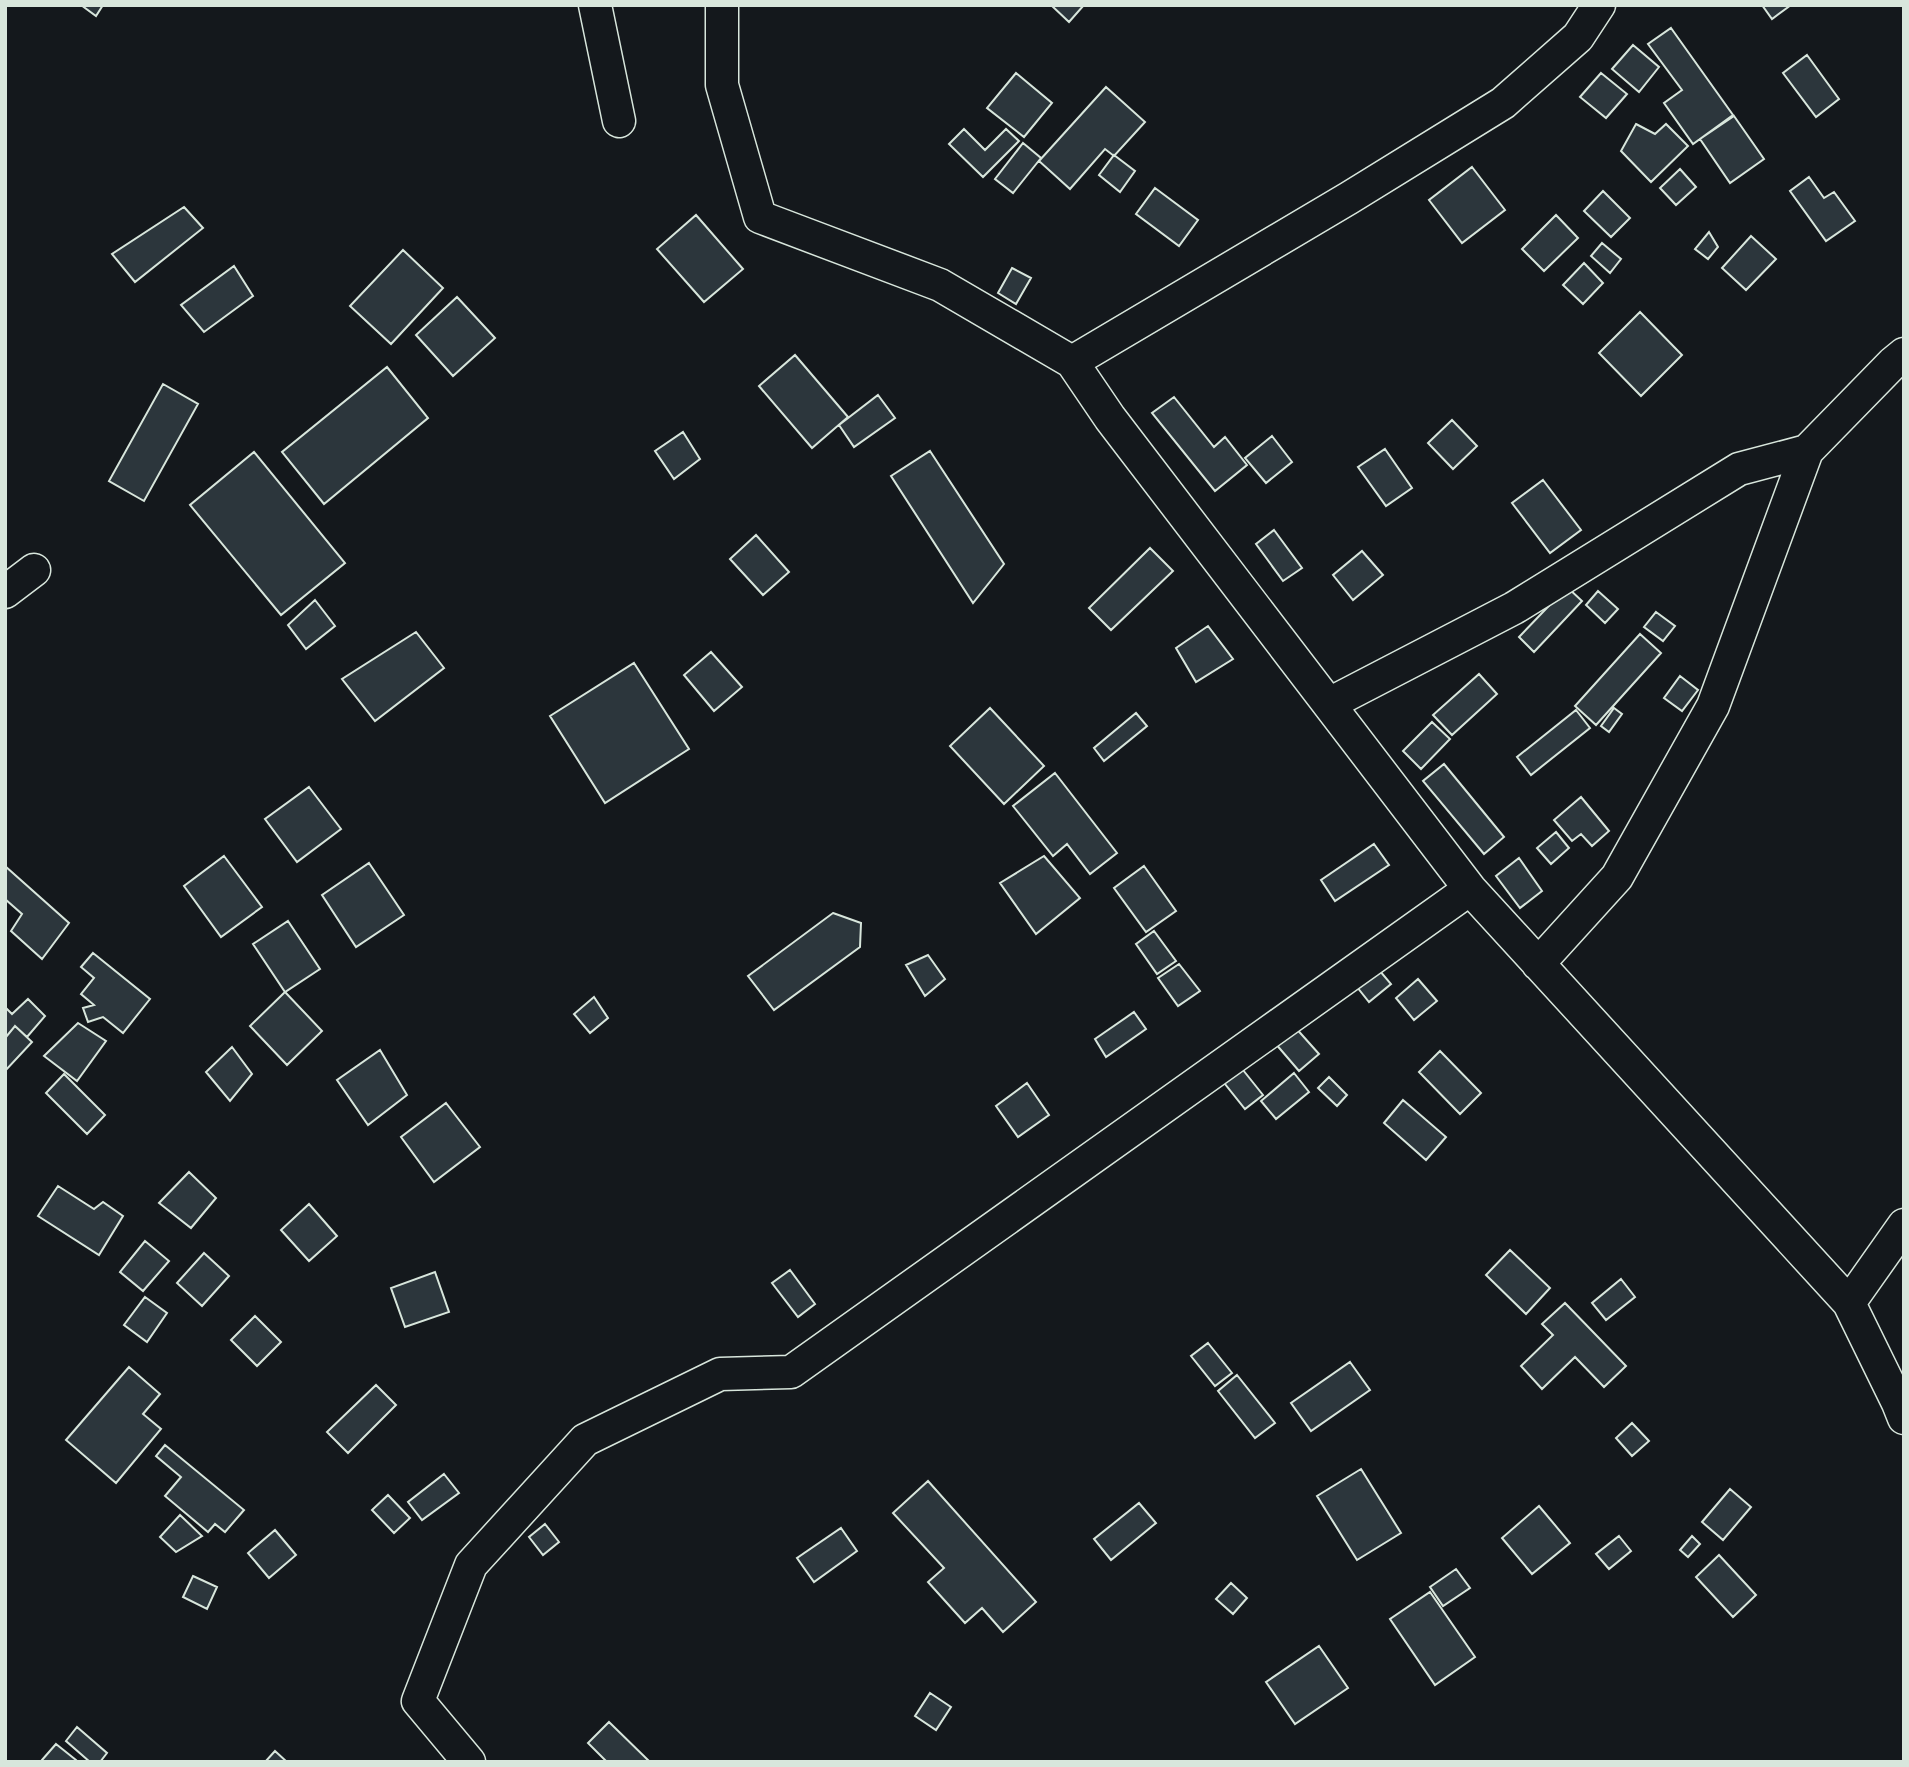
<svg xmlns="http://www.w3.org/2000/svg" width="1909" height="1767" font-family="'Titillium Web',sans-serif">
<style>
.building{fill:#2c363c;stroke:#d8e6dc;stroke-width:2}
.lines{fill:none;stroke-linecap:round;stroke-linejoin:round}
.street-casing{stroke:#d8e6dc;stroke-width:35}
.street{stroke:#14181c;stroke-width:32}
</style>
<rect width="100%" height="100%" fill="#14181c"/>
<path class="building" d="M 81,5 L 103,5 L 96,16 Z
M 1051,5 L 1084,5 L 1069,22 Z
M 1762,5 L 1791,5 L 1772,19 Z
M 1671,28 L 1733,115 L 1693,144 L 1664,103 L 1682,90 L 1648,44 Z
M 1633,45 L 1659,67 L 1639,92 L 1612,69 Z
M 1807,55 L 1839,99 L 1816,117 L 1783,73 Z
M 1016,73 L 1052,103 L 1024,137 L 987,108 Z
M 1601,73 L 1627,94 L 1606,118 L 1580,97 Z
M 1106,87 L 1145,122 L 1114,156 L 1105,149 L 1070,189 L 1039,161 Z
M 1734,116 L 1764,159 L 1730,183 L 1700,139 Z
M 1636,124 L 1655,134 L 1666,124 L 1688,146 L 1651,182 L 1621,151 Z
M 964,129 L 985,150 L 1006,129 L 1019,141 L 983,177 L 949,144 Z
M 1023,143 L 1041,158 L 1013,193 L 995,179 Z
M 1114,155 L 1135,171 L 1120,192 L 1099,175 Z
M 1472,167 L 1505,210 L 1462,243 L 1429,200 Z
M 1680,169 L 1696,187 L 1676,205 L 1660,188 Z
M 1809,177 L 1824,198 L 1834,192 L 1855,221 L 1826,241 L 1790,191 Z
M 1155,188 L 1198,220 L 1179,246 L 1136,214 Z
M 1603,191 L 1630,218 L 1611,237 L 1584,211 Z
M 184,207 L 203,228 L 135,282 L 112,254 Z
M 696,215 L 743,269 L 704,302 L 657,249 Z
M 1556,215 L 1578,238 L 1544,271 L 1522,249 Z
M 1709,232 L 1718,247 L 1708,259 L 1695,249 Z
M 1751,236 L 1776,259 L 1746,290 L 1722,268 Z
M 1602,243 L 1621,259 L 1610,273 L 1591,256 Z
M 403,250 L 443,288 L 391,344 L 350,306 Z
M 1584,263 L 1603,283 L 1583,304 L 1563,285 Z
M 234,266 L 253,296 L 204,332 L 181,305 Z
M 1012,268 L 1031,278 L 1016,304 L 998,293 Z
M 457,297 L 495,338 L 453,376 L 416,335 Z
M 1640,312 L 1682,355 L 1641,396 L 1599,353 Z
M 795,355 L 848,417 L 812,448 L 759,386 Z
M 387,367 L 428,418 L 324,504 L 282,452 Z
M 163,384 L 198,404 L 144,501 L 109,481 Z
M 878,395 L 895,418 L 854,447 L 839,425 Z
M 1174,397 L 1214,447 L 1225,437 L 1247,465 L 1215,491 L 1152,413 Z
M 1452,420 L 1477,446 L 1453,469 L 1428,443 Z
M 683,432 L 700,459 L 674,479 L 655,451 Z
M 1272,436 L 1292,462 L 1266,483 L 1245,458 Z
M 1385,449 L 1412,488 L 1386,506 L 1358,467 Z
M 930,451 L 1004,564 L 973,603 L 891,476 Z
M 254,452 L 345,563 L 281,615 L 190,505 Z
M 1543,480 L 1581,530 L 1550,553 L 1512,503 Z
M 1274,530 L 1302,568 L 1283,581 L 1256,544 Z
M 756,535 L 789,572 L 763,595 L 730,559 Z
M 1150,548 L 1173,571 L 1111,630 L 1089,608 Z
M 1362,551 L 1383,575 L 1353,600 L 1333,575 Z
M 1567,587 L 1582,601 L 1534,652 L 1519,637 Z
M 1598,591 L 1618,609 L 1605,623 L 1586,605 Z
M 315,600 L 335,626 L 306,649 L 288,625 Z
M 1656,612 L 1675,626 L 1663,641 L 1644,627 Z
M 1208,626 L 1233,659 L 1196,682 L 1176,648 Z
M 416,632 L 444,668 L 375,721 L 342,679 Z
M 1640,634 L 1661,653 L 1596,725 L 1575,706 Z
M 711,652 L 742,687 L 714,711 L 684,675 Z
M 634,663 L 689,749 L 605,803 L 550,716 Z
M 1479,674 L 1497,694 L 1452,735 L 1433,715 Z
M 1680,676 L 1698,690 L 1682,711 L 1664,698 Z
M 990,708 L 1044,766 L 1004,804 L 950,746 Z
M 1614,708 L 1622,714 L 1609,732 L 1601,726 Z
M 1576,710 L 1590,728 L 1531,775 L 1517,757 Z
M 1136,713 L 1147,726 L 1104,761 L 1094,748 Z
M 1432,722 L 1450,739 L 1421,769 L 1403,751 Z
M 1444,764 L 1504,837 L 1484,854 L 1423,781 Z
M 1055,773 L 1117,853 L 1090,874 L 1067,844 L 1053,856 L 1013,806 Z
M 309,787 L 341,829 L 297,862 L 265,819 Z
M 1581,797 L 1609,831 L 1592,846 L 1581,834 L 1572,841 L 1554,820 Z
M 1556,832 L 1569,848 L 1551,864 L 1537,848 Z
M 1374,844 L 1389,865 L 1335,901 L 1321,880 Z
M 224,856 L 262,907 L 221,937 L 184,886 Z
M 1044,856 L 1080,898 L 1036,934 L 1000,883 Z
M 1519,858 L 1542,891 L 1520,908 L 1496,876 Z
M 369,863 L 404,915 L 356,947 L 322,895 Z
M 5,866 L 69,923 L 42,959 L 11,931 L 22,914 L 5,899 Z
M 1144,866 L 1176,911 L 1146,932 L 1114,888 Z
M 833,913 L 861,923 L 860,947 L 774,1010 L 748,976 Z
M 288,921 L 320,969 L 285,992 L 253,944 Z
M 1154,931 L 1176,961 L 1157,974 L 1136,944 Z
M 93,953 L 150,999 L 123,1033 L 103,1017 L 88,1022 L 83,1008 L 94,1005 L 81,994 L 94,978 L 81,967 Z
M 928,955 L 945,979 L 925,996 L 906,965 Z
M 1179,964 L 1200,991 L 1178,1006 L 1158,978 Z
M 1374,964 L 1391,984 L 1369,1002 L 1353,982 Z
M 1418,979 L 1437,1001 L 1414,1020 L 1396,998 Z
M 285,992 L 322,1031 L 287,1065 L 250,1026 Z
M 594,997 L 608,1018 L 590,1033 L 574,1014 Z
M 28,999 L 45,1016 L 27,1037 L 15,1026 L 6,1037 L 5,1007 L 12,1014 Z
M 1134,1012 L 1146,1029 L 1106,1057 L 1095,1039 Z
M 78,1023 L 106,1041 L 77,1081 L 44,1056 Z
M 15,1026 L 32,1042 L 5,1071 L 5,1038 Z
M 1294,1026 L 1319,1054 L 1299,1071 L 1275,1043 Z
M 232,1047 L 252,1074 L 230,1101 L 206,1072 Z
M 380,1050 L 407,1095 L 368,1125 L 337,1080 Z
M 1440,1051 L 1481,1093 L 1460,1114 L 1419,1072 Z
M 1239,1065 L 1263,1095 L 1245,1109 L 1221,1079 Z
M 1294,1073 L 1309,1092 L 1276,1119 L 1261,1101 Z
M 64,1074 L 105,1115 L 87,1134 L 46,1093 Z
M 1329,1077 L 1347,1095 L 1337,1106 L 1318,1088 Z
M 1027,1083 L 1049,1115 L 1018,1137 L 996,1106 Z
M 1403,1100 L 1446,1137 L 1426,1160 L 1384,1123 Z
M 446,1103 L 480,1147 L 434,1182 L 401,1137 Z
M 189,1172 L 216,1198 L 191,1228 L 159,1203 Z
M 58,1186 L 94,1209 L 103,1202 L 123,1216 L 99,1255 L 38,1216 Z
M 309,1204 L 337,1236 L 309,1261 L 281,1230 Z
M 145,1241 L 169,1261 L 143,1291 L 120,1272 Z
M 1510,1250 L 1550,1288 L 1526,1314 L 1486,1275 Z
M 204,1253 L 229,1276 L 202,1306 L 177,1283 Z
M 790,1270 L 815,1304 L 798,1317 L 772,1283 Z
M 435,1272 L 449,1312 L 405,1327 L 391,1288 Z
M 1621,1279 L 1635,1297 L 1606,1320 L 1592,1303 Z
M 145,1297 L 167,1313 L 147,1342 L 124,1325 Z
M 1565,1303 L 1626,1366 L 1604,1387 L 1575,1357 L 1542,1389 L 1521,1366 L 1553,1335 L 1542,1324 Z
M 255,1316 L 281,1342 L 257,1366 L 231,1340 Z
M 1208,1343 L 1232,1373 L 1215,1386 L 1191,1356 Z
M 1350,1362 L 1370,1390 L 1311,1431 L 1291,1403 Z
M 129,1367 L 160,1394 L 143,1414 L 161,1429 L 116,1483 L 66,1440 Z
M 1237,1375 L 1275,1423 L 1255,1438 L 1218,1391 Z
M 376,1385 L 396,1405 L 348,1453 L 327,1432 Z
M 1632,1423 L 1649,1441 L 1632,1456 L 1616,1438 Z
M 165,1445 L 244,1510 L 225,1532 L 215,1524 L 208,1532 L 165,1496 L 181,1477 L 156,1456 Z
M 1361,1469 L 1401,1533 L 1357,1560 L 1317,1496 Z
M 444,1474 L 459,1493 L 422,1520 L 408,1502 Z
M 928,1481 L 1036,1602 L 1003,1632 L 982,1608 L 965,1623 L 928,1582 L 944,1568 L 893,1513 Z
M 1730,1489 L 1751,1507 L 1723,1540 L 1702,1522 Z
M 388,1495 L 410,1518 L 394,1533 L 372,1510 Z
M 1139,1503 L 1156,1523 L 1111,1560 L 1094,1539 Z
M 1539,1506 L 1570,1543 L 1532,1574 L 1502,1538 Z
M 180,1515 L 202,1536 L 176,1552 L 160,1537 Z
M 545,1524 L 559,1542 L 543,1555 L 529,1537 Z
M 841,1528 L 857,1551 L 814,1582 L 797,1558 Z
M 275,1530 L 296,1555 L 269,1578 L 248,1553 Z
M 1619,1536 L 1631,1551 L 1609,1569 L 1596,1554 Z
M 1692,1536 L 1700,1544 L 1688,1557 L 1680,1550 Z
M 1719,1555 L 1756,1595 L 1733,1617 L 1696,1577 Z
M 1456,1569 L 1470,1588 L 1443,1606 L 1430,1587 Z
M 193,1576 L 217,1587 L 207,1609 L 183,1597 Z
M 1231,1583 L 1247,1598 L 1233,1614 L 1216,1599 Z
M 1430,1592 L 1475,1657 L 1435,1685 L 1390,1619 Z
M 1319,1646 L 1348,1688 L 1295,1724 L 1266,1682 Z
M 930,1693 L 951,1707 L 936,1730 L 915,1716 Z
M 609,1722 L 650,1762 L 607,1762 L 588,1743 Z
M 77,1727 L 107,1753 L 100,1762 L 90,1762 L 66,1741 Z
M 56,1744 L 76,1760 L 75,1762 L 43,1762 L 42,1760 Z
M 275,1751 L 287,1762 L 265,1762 Z"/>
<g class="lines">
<defs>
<path id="street" d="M 595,5 L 619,121
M 722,5 L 722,85 L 760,217 L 940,285 L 1072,362 L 1349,198 L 1503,103 L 1578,37 L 1599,5
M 1072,362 L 1110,418 L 1470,889 L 1849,1303 L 1898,1403 L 1904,1418
M 5,592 L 34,570
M 1329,704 L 1514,608 L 1739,469 L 1807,451 L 1893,363 L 1904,354
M 1538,964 L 1617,877 L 1713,706 L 1807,451
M 1849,1303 L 1904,1225
M 469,1762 L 418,1701 L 471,1565 L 585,1440 L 720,1374 L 791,1372 L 1470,889"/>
</defs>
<use href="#street" class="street-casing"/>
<use href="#street" class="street"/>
</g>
<rect width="1909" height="1767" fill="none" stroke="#d8e6dc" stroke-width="14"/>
</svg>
